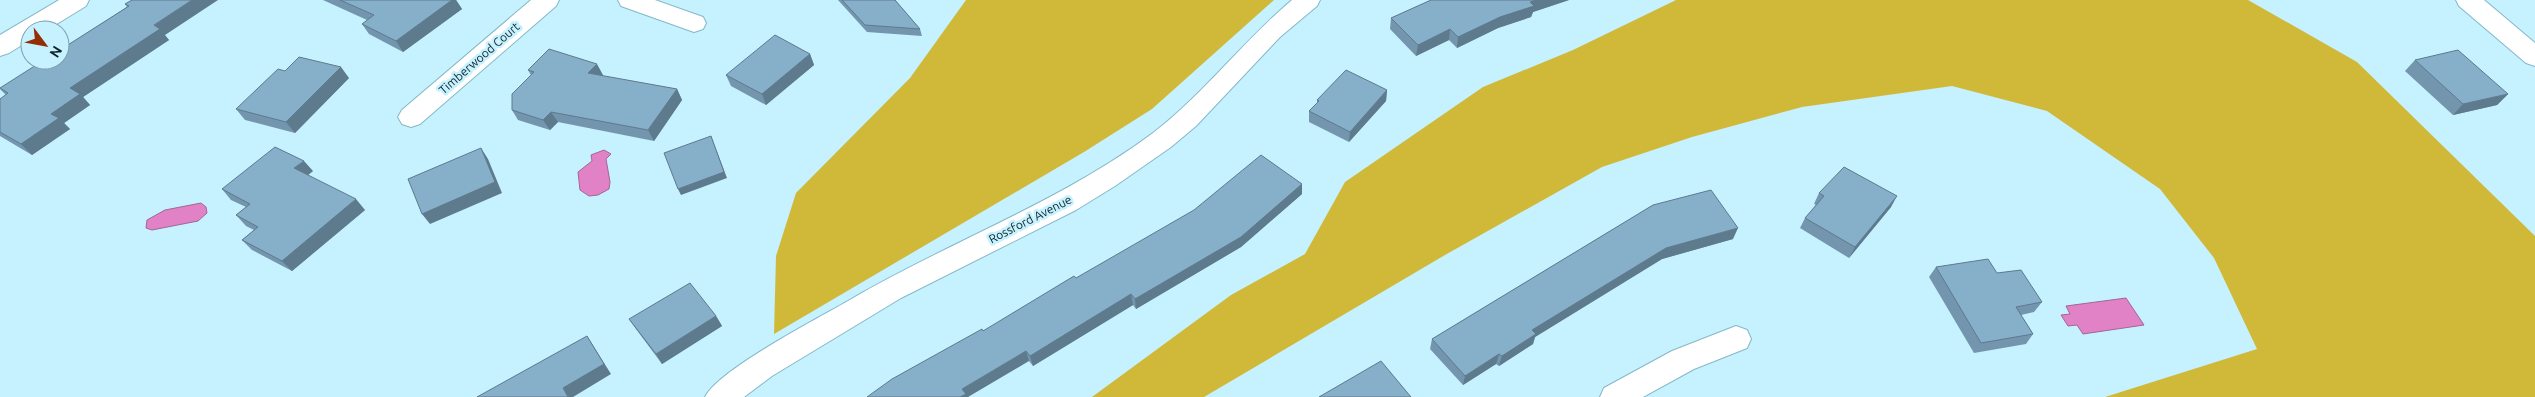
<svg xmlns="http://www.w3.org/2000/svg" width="2535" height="397" font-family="Ubuntu,sans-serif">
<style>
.forest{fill:#d0b939}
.water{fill:#e182c6;stroke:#a26697}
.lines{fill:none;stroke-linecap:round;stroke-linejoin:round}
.minor-casing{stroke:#83b8c8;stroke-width:2}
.tertiary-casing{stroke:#83b8c8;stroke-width:2}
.minor{fill:#fff;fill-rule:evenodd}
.tertiary{fill:#fff;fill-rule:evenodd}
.wall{fill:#7396ae}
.shaded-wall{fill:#5e7a8d}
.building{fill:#86afca;stroke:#5e7a8d}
.labels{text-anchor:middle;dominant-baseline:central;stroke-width:5;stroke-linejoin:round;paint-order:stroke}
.street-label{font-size:12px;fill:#0e242a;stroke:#c6f1fe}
</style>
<rect width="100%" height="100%" fill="#c6f1fe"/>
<path class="forest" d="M 966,0 L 1274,0 L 1152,109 L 1084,152 L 774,334 L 776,256 L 796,193 L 910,78 Z
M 1676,0 L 2248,0 L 2357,62 L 2535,236 L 2535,397 L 2105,397 L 2257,349 L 2214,258 L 2160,189 L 2047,111 L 1952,86 L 1802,107 L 1692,137 L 1602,167 L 1445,255 L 1204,397 L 1092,397 L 1231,295 L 1305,254 L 1345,182 L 1483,87 L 1573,50 Z"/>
<path class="water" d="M 604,150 L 611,154 L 606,159 L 610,182 L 609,189 L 598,195 L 589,196 L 580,190 L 578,172 L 592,161 L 591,155 Z
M 201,203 L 206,207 L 207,213 L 198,221 L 152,230 L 146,228 L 147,220 L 165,210 Z
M 2126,298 L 2144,325 L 2083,334 L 2077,325 L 2068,326 L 2061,315 L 2070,314 L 2066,306 Z"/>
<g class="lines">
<defs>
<path id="minor" d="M 59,0 L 89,0 L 86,6 L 47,30 L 30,30 L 30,40 L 9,53 L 0,56 L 0,35 Z
M 531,0 L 559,0 L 556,6 L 420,124 L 411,127 L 402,124 L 398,117 L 402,110 Z
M 618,0 L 655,0 L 703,17 L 706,23 L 703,29 L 694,32 L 621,6 Z
M 1292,0 L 1320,0 L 1317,6 L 1280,37 L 1196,126 L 1171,147 L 1115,186 L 1076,210 L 901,298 L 772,376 L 744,397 L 705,397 C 718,370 817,319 848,301 C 948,242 1059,203 1153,133 C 1204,94 1243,41 1292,0 Z
M 1736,326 L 1747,330 L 1751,339 L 1747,348 L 1694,369 L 1643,397 L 1600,397 L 1604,388 L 1672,351 Z"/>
<path id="tertiary" d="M 2456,0 L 2484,0 L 2535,43 L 2535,66 L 2526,63 L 2459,6 Z"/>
</defs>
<use href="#minor" class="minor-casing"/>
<use href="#tertiary" class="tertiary-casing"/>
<use href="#minor" class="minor"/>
<use href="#tertiary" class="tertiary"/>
</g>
<path class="wall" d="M 132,0 L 169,40 L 83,97 L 90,105 L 64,123 L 70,129 L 32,155 L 0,136 L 0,99 L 6,95 L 0,89 L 127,7 L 125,4 Z
M 323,0 L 456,0 L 462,9 L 403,52 L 369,34 L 362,24 L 367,20 Z
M 838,0 L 895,0 L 920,29 L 922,36 L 867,32 Z
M 1431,0 L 1569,0 L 1533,12 L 1531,17 L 1498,28 L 1457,48 L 1449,40 L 1416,56 L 1390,29 L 1391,18 Z
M 810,54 L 814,65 L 766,105 L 731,86 L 726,75 Z
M 2415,60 L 2508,94 L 2497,105 L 2453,115 L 2405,71 Z
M 528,70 L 603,75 L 602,76 L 677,89 L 682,100 L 654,141 L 558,122 L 550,130 L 518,120 L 512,110 L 531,75 Z
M 285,71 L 349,78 L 295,133 L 245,120 L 236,109 Z
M 1387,90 L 1386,101 L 1349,142 L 1309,122 L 1309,111 L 1317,103 L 1317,100 Z
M 313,171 L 308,175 L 365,210 L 292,271 L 252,250 L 242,240 L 254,230 L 246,226 L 236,215 L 246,207 L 231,200 L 222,189 Z
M 1819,193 L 1891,207 L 1849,258 L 1800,228 L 1805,218 L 1816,205 L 1814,204 Z
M 1302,194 L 1241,247 L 1136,309 L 1133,305 L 1033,366 L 1029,361 L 983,331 L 1076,278 Z
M 1653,205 L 1733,239 L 1662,259 L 1535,337 L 1533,344 L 1499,366 L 1496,364 L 1463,385 L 1430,349 L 1432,339 Z
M 1936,267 L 1997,273 L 2042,302 L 2034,312 L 2021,315 L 2033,334 L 2026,344 L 1974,353 L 1929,277 Z
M 716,316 L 722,326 L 662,364 L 636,329 L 629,319 Z"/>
<path class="shaded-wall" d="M 192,0 L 218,0 L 165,35 L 169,40 L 83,97 L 90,105 L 64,123 L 70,129 L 32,155 L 21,144 L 70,88 L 154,25 Z
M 452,0 L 456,0 L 462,9 L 403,52 L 396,41 Z
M 1536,0 L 1569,0 L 1533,12 L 1531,17 L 1498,28 L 1457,48 L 1458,37 L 1530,2 Z
M 1450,29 L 1449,40 L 1416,56 L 1418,45 Z
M 810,54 L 814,65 L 766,105 L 762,94 Z
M 597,64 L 603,75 L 594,84 L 588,73 Z
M 341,67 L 349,78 L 295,133 L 286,122 Z
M 677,89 L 682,100 L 654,141 L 648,130 Z
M 1387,90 L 1386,101 L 1349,142 L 1350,132 Z
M 2508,94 L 2497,105 L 2453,115 L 2463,104 Z
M 551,112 L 558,122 L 550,130 L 543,120 Z
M 711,136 L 727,178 L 681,195 L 678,189 Z
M 481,148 L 488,159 L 502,193 L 430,224 L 422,214 Z
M 304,161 L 313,171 L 303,179 L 294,168 Z
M 1302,184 L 1302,194 L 1241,247 L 1136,309 L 1135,299 Z
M 1897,196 L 1891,207 L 1849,258 L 1855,247 Z
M 356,199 L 365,210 L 292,271 L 282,261 Z
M 1738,228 L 1733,239 L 1662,259 L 1535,337 L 1533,344 L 1499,366 L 1502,356 L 1532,330 L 1666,248 Z
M 1131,294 L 1133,305 L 1033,366 L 1030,356 Z
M 716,316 L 722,326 L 662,364 L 656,354 Z
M 587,336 L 611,374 L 573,397 L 568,397 L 563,388 Z
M 1026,351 L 1029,361 L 968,397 L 960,397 L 962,389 Z
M 1499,354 L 1496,364 L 1463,385 L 1465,376 Z"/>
<path class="building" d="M 132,0 L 192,0 L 154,25 L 160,29 L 70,88 L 80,94 L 51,114 L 59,118 L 21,144 L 0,132 L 0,99 L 8,93 L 0,88 L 44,60 L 60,60 L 60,50 L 129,6 L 125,4 Z
M 340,0 L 452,0 L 396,41 L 362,24 L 374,15 Z
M 842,0 L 895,0 L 920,29 L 865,25 Z
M 1431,0 L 1536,0 L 1530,2 L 1534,6 L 1500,17 L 1458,37 L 1450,29 L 1418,45 L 1391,18 Z
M 775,35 L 810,54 L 762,94 L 726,75 Z
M 549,49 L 597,64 L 588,73 L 677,89 L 648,130 L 551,112 L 543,120 L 512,110 L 512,94 L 534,72 L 528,70 Z
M 2458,50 L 2508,94 L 2463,104 L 2415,60 Z
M 299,57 L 341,67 L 286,122 L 236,109 L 278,69 L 285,71 Z
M 1346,70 L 1387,90 L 1350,132 L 1309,111 L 1319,101 L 1317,100 Z
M 711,136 L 724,172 L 678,189 L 664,153 Z
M 275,147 L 304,161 L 294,168 L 356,199 L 282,261 L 242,240 L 258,227 L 236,215 L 250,204 L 222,189 Z
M 481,148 L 495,182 L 422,214 L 408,179 Z
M 1261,155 L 1302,184 L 1241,237 L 1135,299 L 1131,294 L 1030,356 L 1026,351 L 962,389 L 966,394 L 960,397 L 867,397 L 892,379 L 982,329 L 983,331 L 1074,276 L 1076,278 L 1194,210 Z
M 1844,167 L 1897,196 L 1855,247 L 1805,218 L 1824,196 L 1819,193 Z
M 1711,190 L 1738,228 L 1666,248 L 1532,330 L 1536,334 L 1502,356 L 1499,354 L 1465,376 L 1432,339 L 1653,205 Z
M 1988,259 L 1997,273 L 2021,270 L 2042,302 L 2016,307 L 2033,334 L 1981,343 L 1936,267 Z
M 690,283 L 716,316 L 656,354 L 629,319 Z
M 587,336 L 604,364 L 563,388 L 568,397 L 477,397 Z
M 1381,361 L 1411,397 L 1319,397 Z"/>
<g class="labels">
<g class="street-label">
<text transform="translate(479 58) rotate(-41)">Timberwood Court</text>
<text transform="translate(1030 219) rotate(-27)">Rossford Avenue</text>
</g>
</g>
<g transform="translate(45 45) rotate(122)"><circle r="24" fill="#c6f1fe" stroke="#7c9fa9"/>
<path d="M0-4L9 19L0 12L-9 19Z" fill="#942e04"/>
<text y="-8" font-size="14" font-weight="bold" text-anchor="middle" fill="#0e242a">N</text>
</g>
</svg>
